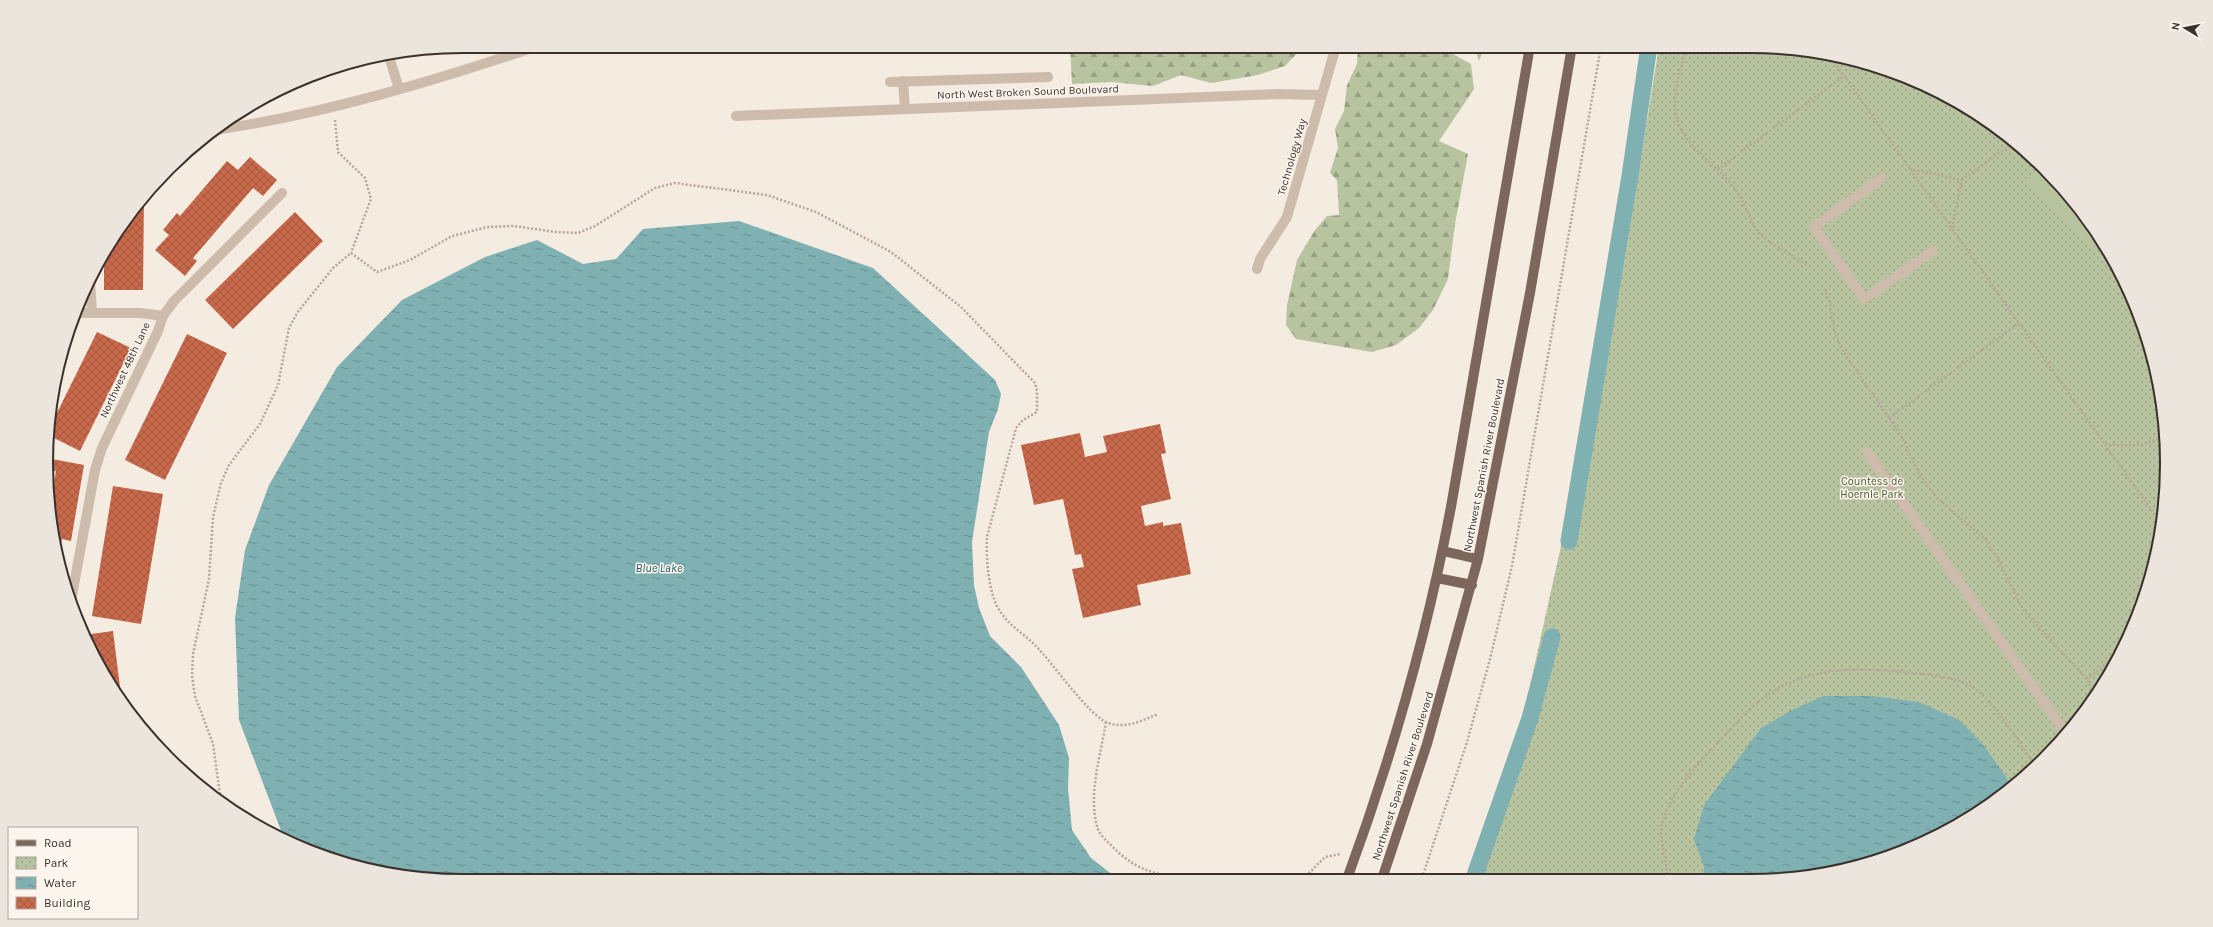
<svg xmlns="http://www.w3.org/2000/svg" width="2213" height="927" font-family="Karla,sans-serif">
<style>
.forest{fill:url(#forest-firs)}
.park{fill:url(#park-dots)}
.garden{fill:#b8c4a0}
.water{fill:url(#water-ripples)}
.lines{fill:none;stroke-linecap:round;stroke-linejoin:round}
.canal{stroke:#7fb0b2;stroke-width:17}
.building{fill:url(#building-cross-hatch)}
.path{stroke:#b9a596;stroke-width:2.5;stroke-dasharray:2 2;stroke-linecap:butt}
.minor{stroke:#cdbbac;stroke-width:10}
.major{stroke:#7d675c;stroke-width:10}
.labels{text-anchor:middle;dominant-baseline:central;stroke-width:3;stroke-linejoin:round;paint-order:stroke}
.street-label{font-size:11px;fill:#3b302b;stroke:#fbf5ee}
.park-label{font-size:11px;fill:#4a5a2e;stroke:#fbf5ee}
.water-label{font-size:12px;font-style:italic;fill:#1f5a5e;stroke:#fbf5ee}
.rim{fill:none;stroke:#3b302b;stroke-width:2}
</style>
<defs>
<pattern id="forest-firs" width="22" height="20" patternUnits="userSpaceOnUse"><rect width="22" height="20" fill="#b8c4a0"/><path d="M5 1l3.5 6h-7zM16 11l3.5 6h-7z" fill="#97a083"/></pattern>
<pattern id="park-dots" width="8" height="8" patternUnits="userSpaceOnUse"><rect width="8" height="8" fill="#b8c4a0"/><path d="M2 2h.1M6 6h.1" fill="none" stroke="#97a083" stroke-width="1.8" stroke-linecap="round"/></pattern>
<pattern id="water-ripples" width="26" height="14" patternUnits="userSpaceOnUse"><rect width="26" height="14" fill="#7fb0b2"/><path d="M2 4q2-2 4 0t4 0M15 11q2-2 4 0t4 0" fill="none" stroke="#699091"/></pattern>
<pattern id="building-cross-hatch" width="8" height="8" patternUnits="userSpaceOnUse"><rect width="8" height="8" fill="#c8694b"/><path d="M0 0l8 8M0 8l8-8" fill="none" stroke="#a4573f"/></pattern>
</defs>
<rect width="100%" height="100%" fill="#f4ebe1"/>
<path class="forest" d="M 1070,46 L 1304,46 L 1285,66 L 1258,75 L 1211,83 L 1181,75 L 1153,86 L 1111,82 L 1072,84 Z
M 1358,46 L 1460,46 L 1453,54 L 1471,64 L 1474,89 L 1439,141 L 1468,154 L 1455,224 L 1448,279 L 1433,310 L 1419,328 L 1396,345 L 1372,352 L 1296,339 L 1286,325 L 1287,305 L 1297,260 L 1315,230 L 1327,216 L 1339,215 L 1337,180 L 1330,173 L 1338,148 L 1335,129 L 1344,111 L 1347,85 L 1357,64 Z
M 1474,46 L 1485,46 L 1479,61 Z"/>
<path class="park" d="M 1659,46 L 1749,46 L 1804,50 L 1883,68 L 1958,102 L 2025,149 L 2081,209 L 2124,279 L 2153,355 L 2166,436 L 2163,518 L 2145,597 L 2097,696 L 2025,778 L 1981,811 L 1909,849 L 1804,877 L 1469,878 L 1513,762 L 1625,258 Z"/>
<path class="garden" d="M 1956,101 L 1958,102 L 1979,117 L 1968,124 Z
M 2042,168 L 2081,209 L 2110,257 C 2073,233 2054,215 2027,180 Z"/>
<path class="water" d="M 739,221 L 873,268 L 995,380 L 1001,394 L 998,409 L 989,432 L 972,542 L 974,585 L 979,608 L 990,636 L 1021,667 L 1059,725 L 1069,758 L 1068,788 L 1072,830 L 1091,858 L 1118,879 L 463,881 C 418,878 374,872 331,859 C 315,855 300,847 285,841 L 239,720 L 235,618 L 245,550 L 269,485 L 337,367 L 402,300 L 485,257 L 537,240 L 583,264 L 616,259 L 643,229 Z
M 1823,696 L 1872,696 L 1919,702 L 1959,720 L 1985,747 L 2013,787 L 1981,811 L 1909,849 L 1804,877 L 1703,878 L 1704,867 L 1694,839 L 1704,805 L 1761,728 L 1792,710 Z"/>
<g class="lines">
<path class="canal" d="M 1569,541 L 1630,176 L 1649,46
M 1474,878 L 1530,718 L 1552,637"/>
</g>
<path class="building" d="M 250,157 L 277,180 L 263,196 L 253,188 L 193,258 L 197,261 L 185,276 L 155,250 L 169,235 L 163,230 L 177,213 L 180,216 L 227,161 L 238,170 Z
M 144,197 L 143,290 L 104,290 L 104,252 Z
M 295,212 L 323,241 L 233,329 L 205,300 Z
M 97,332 L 131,348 L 80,451 L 48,435 L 48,431 Z
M 187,334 L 227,353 L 165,480 L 125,460 Z
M 1160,424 L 1166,453 L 1161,454 L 1171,499 L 1141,506 L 1145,526 L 1163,522 L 1163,526 L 1181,523 L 1191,574 L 1137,585 L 1141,605 L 1083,618 L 1072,569 L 1084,567 L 1081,554 L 1075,555 L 1063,499 L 1034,505 L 1021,445 L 1080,433 L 1085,457 L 1107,452 L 1103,436 Z
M 52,459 L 84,465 L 71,541 L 62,539 L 58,559 L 54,545 L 48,487 L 53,488 L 56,471 L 50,470 Z
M 113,486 L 163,494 L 141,624 L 92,616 Z
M 113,631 L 122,703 L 84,635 Z"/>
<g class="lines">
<path class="path" d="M 1687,46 C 1681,68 1672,93 1676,115 C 1683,149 1721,166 1738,193 C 1746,205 1752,228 1762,236 C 1776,248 1793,255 1808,266
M 1830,56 L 2162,525
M 335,120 L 338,152 L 365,178 L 371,199 L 351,253
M 1718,169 L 1844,76
M 1910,169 L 1962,180 L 1952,228
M 1962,180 L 2014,142
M 1824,289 L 1830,302 L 1834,330 L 1841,348 L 1902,437 L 1919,474 L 1937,498 L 1985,539 L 1998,559 L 2023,610 L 2087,679 L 2095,697
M 1889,418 L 2019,323
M 2105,444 C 2130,447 2144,446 2166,435
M 2087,679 L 2116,656
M 1106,722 C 1101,754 1088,794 1097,826 C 1098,832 1104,839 1109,843 C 1132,868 1150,873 1181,879
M 221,802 L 213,744 L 195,696 L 192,676 L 193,654 L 209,579 L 213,517 L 221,483 L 229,465 L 260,424 L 278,385 L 289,328 L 297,313 L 333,268 L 351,253 L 377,272 L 410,260 L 452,236 L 487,227 L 514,226 L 556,232 L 578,233 L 595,226 L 655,188 L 675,183 L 767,195 L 816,212 L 891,252 L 961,307 L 1035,383 L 1037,391 L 1037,412 L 1023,420 L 1016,428 L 987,537 C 986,558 988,587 997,606 C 1006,624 1022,632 1035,645 C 1052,662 1089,716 1108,723 C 1126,729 1141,721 1158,714
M 1422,878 L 1467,742 L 1490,659 L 1512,566 L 1601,46
M 1667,878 C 1668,861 1658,838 1662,824 C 1670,794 1693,769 1714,747 C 1729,731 1744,713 1761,700 C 1805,665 1859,667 1912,673 C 1930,675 1955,677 1971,686 C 1992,698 2020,744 2035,765
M 1303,879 L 1325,857 L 1340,854"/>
<path class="minor" d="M 388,53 L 399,89
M 903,81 L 905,109
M 890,82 L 1048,77
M 736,116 L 1279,94 L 1321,95
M 215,130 C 325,114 433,81 538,46
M 1882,178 L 1814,227 L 1864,299 L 1933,251
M 1257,269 L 1260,259 L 1287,217 L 1336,46
M 90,281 L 92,312
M 76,313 L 141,313 L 163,316
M 1867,452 L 2065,732
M 71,601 L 95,470 L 102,448 L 158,331 L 163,316 L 174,301 L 282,193"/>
<path class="major" d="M 1443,551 L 1478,559
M 1437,578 L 1472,585
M 1347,879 C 1392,757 1427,634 1451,507 L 1530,46
M 1382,879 L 1427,744 L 1478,559 L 1530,293 L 1572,46"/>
</g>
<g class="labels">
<g class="street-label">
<text transform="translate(1028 92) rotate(-2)">North West Broken Sound Boulevard</text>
<text transform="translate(1292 157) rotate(-74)">Technology Way</text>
<text transform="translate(125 370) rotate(-65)">Northwest 48th Lane</text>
<text transform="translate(1484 465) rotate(-79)">Northwest Spanish River Boulevard</text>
<text transform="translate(1403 776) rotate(-72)">Northwest Spanish River Boulevard</text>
</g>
<g class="park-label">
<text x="1872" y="481">Countess de<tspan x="1872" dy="13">Hoernle Park</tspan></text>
</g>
<g class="water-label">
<text x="659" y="568">Blue Lake</text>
</g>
</g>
<path d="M0 0H2213V927H0ZM463 53H1750A410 410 0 0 1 2160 463V464A410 410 0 0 1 1750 874H463A410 410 0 0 1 53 464V463A410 410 0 0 1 463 53Z" fill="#ece5de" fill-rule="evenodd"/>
<path class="rim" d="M463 53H1750A410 410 0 0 1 2160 463V464A410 410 0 0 1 1750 874H463A410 410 0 0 1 53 464V463A410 410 0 0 1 463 53Z"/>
<rect x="8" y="827" width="130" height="92" fill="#fbf5ee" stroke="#aea6a0"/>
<rect x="16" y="840" width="20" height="6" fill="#7d675c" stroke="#aea6a0"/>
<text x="44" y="847" font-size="12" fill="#3b302b">Road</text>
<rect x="16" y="857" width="20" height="12" fill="url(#park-dots)" stroke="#aea6a0"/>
<text x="44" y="867" font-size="12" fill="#3b302b">Park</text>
<rect x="16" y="877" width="20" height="12" fill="url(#water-ripples)" stroke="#aea6a0"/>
<text x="44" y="887" font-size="12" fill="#3b302b">Water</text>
<rect x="16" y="897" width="20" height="12" fill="url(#building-cross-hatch)" stroke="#aea6a0"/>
<text x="44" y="907" font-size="12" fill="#3b302b">Building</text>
<g transform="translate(2185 28) rotate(280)" stroke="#fbf5ee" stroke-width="3" paint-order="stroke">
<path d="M0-3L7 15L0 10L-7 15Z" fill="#3b302b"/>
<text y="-6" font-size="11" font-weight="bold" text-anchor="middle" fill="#3b302b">N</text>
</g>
</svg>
